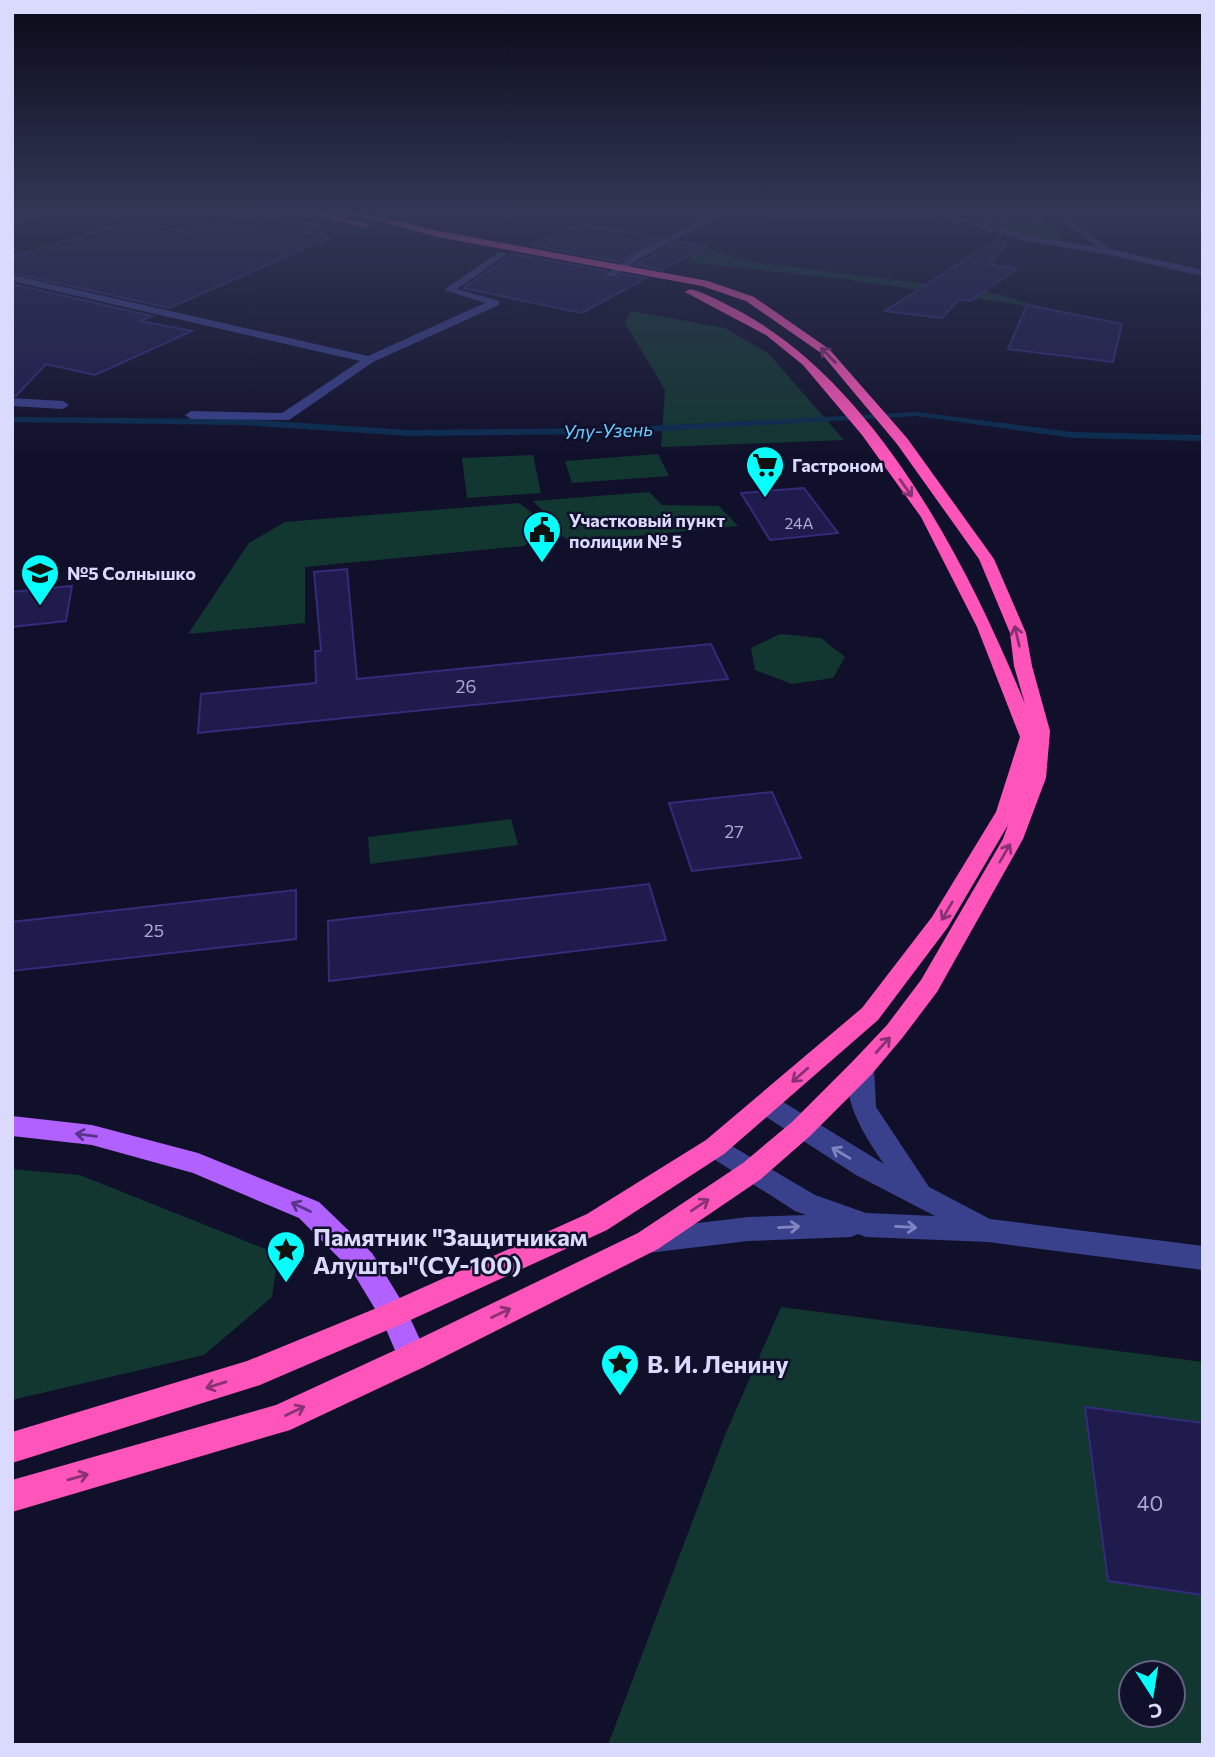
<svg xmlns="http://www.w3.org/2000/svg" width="1215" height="1757" font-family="Commissioner,sans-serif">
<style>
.green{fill:#123630;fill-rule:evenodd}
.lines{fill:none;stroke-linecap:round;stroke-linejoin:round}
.stream{fill:#0a2c50;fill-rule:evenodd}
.building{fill:#1f1b4d;stroke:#322c7a;stroke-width:2}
.minor{fill:#39408c;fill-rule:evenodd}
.major{fill:#b161ff;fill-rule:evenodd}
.highway{fill:#f5b;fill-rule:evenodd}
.oneway{stroke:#883273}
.oneway2{stroke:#59348a}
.oneway3{stroke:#8185c0}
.labels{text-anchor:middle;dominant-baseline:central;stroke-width:5;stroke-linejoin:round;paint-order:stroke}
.far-number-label{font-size:16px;fill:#abaad2}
.far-poi-label{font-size:18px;font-weight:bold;fill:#dadaff;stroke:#11102b;text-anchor:start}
.number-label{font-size:18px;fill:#abaad2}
.far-water-label{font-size:19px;font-style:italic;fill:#68cbff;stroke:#11102b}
.near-number-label{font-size:21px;fill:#abaad2}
.near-poi-label{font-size:24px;font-weight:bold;fill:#dadaff;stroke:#11102b;text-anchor:start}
</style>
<rect width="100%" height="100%" fill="#11102b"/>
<path class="green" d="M 1031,215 L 1042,217 L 1063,236 L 1059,240 L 1047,240 L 958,219 Z
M 697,246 L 749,261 L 989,292 L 1048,309 L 850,280 L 688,262 Z
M 631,311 L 725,328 L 768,353 L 844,440 L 661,447 L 665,390 L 625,323 Z
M 658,454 L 669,476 L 572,483 L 565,461 Z
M 533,455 L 541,493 L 467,498 L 462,458 Z
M 649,492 L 662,505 L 719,506 L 738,526 L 573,542 L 554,532 L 549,517 L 533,501 Z
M 519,503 L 536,516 L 543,533 L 524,546 L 305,567 L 305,623 L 188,634 L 249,543 L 285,522 Z
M 780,634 L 821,638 L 845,657 L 833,678 L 792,684 L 755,670 L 751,648 Z
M 511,819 L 518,845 L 370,864 L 368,837 Z
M 12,1169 L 80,1175 L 278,1254 L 272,1297 L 204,1355 L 12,1400 Z
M 781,1307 L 1203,1362 L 1203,1745 L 608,1745 L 725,1435 ZM 1131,1673 L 1173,1673 L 1173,1715 L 1131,1715 Z"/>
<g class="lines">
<path class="stream" d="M 917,412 L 1072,432 L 1203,435 L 1203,441 L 1072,438 L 917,416 L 613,434 L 409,436 L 241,425 L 12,422 L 12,417 L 241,419 L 409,430 L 613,428 Z"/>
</g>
<path class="building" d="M 250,213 L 323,226 L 304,232 L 331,237 L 169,308 L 12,273 L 12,257 L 135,219 L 188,233 Z
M 577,225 L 612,229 L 661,238 L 619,262 L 531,245 Z
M 999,238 L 1006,245 L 989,264 L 1017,269 L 970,301 L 959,299 L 942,318 L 885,311 Z
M 679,241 L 707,246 L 662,270 L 635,265 Z
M 513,254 L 606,271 L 603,276 L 612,280 L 622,274 L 646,278 L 582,313 L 463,288 Z
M 12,284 L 152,316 L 140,321 L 192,331 L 95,375 L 46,364 L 16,396 L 12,395 Z
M 1027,305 L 1122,324 L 1113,362 L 1008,349 Z
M 804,488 L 838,533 L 770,540 L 741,493 Z
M 347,569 L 357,679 L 711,644 L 728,679 L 198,733 L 201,694 L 316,683 L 315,651 L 321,651 L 314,572 Z
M 72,586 L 66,621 L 12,627 L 12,592 Z
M 772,792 L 801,858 L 692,871 L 669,803 Z
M 649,884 L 666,940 L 329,981 L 328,921 Z
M 296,890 L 296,939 L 12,971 L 12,922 Z
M 1085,1407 L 1203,1423 L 1203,1595 L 1108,1581 Z"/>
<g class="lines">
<path class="minor" d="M 39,213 L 51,213 L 12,226 L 12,220 Z
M 717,213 L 727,213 L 642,257 L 613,277 L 605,275 L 636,253 Z
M 928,213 L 941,213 L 1027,235 L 1097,247 L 1052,213 L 1061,213 L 1110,249 L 1203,270 L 1203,276 L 1110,255 L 1026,241 Z
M 971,213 L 1016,213 L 1012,216 L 975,216 Z
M 499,252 L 507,254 L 457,289 L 499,301 L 499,305 L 373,362 L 289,420 L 191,419 L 185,415 L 191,411 L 282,413 L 360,361 L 12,281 L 12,275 L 368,356 L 485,303 L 444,290 Z
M 12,398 L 63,401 L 69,405 L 63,409 L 12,406 Z
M 862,1059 L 871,1061 L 874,1068 L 876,1107 L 929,1187 L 990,1219 L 1203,1246 L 1203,1270 L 988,1242 L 866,1237 L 858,1234 L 851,1237 L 748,1241 L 648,1253 L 638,1249 L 634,1241 L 638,1233 L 648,1229 L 748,1217 L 806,1215 L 795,1211 L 706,1154 L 702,1147 L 706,1140 L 715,1136 L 815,1195 L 866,1213 L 935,1216 L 856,1175 L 757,1111 L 753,1104 L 757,1097 L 766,1094 L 775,1097 L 884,1164 C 866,1138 836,1094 853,1061 Z"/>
<path class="major" d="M 12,1116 L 92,1125 L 198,1153 L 319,1202 L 372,1253 L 404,1305 L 428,1357 L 424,1367 L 413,1371 L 402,1367 L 383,1322 L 352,1271 L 299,1218 L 193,1173 L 92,1145 L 12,1136 Z"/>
<path class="highway" d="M 308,213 L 322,213 L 371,225 L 367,228 Z
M 350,213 L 363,213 L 438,231 L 708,281 L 754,297 L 829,349 L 907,438 L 994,559 L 1026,633 L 1032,666 L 1050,731 L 1046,778 L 1023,839 L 937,992 L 903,1037 L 871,1075 L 810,1136 L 761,1179 L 658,1249 L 424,1367 L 290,1430 L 12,1512 L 12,1480 L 276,1405 L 402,1347 L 638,1233 L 743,1163 L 792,1122 L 853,1061 L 887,1025 L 921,980 L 1003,839 L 1008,825 L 948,927 L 878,1020 L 724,1154 L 607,1230 L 404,1323 L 260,1385 L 12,1463 L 12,1432 L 247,1361 L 384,1305 L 587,1214 L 706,1140 L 862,1008 L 932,917 L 996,812 L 1020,737 L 977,627 L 921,517 L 862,435 L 803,365 L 766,335 L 685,292 L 690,289 C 709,294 725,304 743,313 C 878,388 968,565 1025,704 L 1014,666 L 1010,633 L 979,559 L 897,444 L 821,353 L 746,301 L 702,286 L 438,237 Z"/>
</g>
<defs><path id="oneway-shaft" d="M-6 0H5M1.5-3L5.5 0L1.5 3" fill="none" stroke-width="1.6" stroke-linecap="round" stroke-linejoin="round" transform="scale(1.75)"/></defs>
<g class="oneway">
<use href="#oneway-shaft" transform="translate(828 355) rotate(-134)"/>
<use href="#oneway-shaft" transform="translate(906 488) rotate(55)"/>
<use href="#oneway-shaft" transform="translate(1017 636) rotate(-103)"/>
<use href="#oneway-shaft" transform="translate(1005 853) rotate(-60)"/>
<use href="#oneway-shaft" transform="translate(947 911) rotate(120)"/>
<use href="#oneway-shaft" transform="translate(883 1045) rotate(-48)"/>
<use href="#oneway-shaft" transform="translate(800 1075) rotate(139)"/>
<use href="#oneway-shaft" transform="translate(700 1205) rotate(-34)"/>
<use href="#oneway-shaft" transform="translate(501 1313) rotate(-26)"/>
<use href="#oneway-shaft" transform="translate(216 1385) rotate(163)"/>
<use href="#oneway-shaft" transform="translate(295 1411) rotate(-25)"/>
<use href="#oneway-shaft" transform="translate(78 1477) rotate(-16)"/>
</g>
<g class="oneway2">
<use href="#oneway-shaft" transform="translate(86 1135) rotate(-172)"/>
<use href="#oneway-shaft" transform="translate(301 1207) rotate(-154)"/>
</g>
<g class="oneway3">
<use href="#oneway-shaft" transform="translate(841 1153) rotate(-149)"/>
<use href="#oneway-shaft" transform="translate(789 1227) rotate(-3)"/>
<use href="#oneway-shaft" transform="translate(906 1227) rotate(3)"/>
</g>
<linearGradient id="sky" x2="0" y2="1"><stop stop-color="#090918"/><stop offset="0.46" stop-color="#323755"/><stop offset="1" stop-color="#323755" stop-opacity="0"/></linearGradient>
<rect width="1215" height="459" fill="url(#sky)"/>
<defs>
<symbol id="supermarket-pin" viewBox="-11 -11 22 30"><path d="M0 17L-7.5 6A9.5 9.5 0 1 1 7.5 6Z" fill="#06fffa" stroke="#11102b"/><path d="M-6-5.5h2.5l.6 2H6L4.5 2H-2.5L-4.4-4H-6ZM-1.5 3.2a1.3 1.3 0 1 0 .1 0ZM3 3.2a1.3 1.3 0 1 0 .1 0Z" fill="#111"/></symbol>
<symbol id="civic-pin" viewBox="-11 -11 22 30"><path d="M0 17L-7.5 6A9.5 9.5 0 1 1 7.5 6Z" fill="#06fffa" stroke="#11102b"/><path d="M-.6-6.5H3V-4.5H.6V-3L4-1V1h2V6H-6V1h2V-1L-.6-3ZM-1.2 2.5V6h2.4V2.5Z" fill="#111"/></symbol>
<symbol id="school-pin" viewBox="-11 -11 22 30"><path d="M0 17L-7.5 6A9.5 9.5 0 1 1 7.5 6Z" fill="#06fffa" stroke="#11102b"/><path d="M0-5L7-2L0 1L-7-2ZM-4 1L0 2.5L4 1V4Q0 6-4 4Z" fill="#111"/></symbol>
<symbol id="sight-pin" viewBox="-11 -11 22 30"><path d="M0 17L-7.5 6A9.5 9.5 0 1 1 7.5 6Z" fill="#06fffa" stroke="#11102b"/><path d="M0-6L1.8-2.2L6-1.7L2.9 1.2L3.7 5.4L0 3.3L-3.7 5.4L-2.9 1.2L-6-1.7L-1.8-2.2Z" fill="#111"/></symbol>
</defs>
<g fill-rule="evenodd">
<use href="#supermarket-pin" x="743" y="443" width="44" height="60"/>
<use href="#civic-pin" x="520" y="508" width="44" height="60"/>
<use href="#school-pin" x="18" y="551" width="44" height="60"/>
<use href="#sight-pin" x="264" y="1228" width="44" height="60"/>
<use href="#sight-pin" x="598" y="1341" width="44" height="60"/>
</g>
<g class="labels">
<g class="far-number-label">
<text x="799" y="522">24А</text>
</g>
<g class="far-poi-label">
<text x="792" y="465">Гастроном</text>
<text x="569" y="520">Участковый пункт<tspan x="569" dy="21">полиции № 5</tspan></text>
<text x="67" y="573">№5 Солнышко</text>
</g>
<g class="number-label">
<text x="466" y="686">26</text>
<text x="734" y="831">27</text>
<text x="154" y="930">25</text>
</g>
<g class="far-water-label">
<text transform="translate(608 430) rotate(-2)">Улу-Узень</text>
</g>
<g class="near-number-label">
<text x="1150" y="1502">40</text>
</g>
<g class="near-poi-label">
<text x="313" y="1236">Памятник "Защитникам<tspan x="313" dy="28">Алушты"(СУ-100)</tspan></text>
<text x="647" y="1363">В. И. Ленину</text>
</g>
</g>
<rect width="1215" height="1757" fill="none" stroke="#dadaff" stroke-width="28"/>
<g transform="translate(1152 1694) rotate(168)"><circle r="33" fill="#11102b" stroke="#616180" stroke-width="2"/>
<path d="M0-5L12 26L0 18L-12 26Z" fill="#06fffa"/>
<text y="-10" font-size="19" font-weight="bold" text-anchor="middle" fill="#dadaff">С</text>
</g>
</svg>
